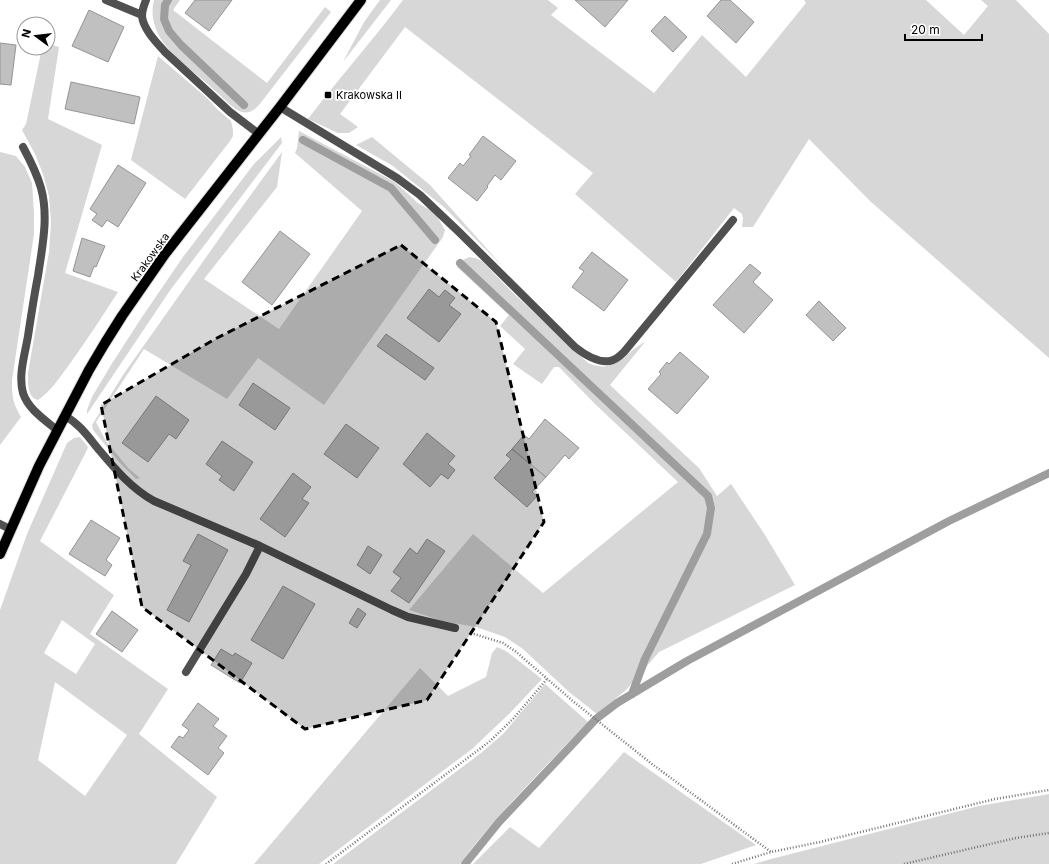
<svg xmlns="http://www.w3.org/2000/svg" width="1049" height="864" font-family="Inter,sans-serif">
<style>
.green{fill:#d7d7d7;fill-rule:evenodd}
.lines{fill:none;stroke-linecap:round;stroke-linejoin:round}
.stream{stroke:#9e9e9e;stroke-width:8}
.building{fill:#c0c0c0;stroke:#949494}
.primary-casing{stroke:#dbdbdb;stroke-width:12}
.path{stroke:#727272;stroke-width:2.5;stroke-dasharray:1 2;stroke-linecap:butt}
.lane{stroke:#505050;stroke-width:8}
.street{stroke:#505050;stroke-width:8}
.primary{stroke:#000;stroke-width:10}
.marked{fill:#000;fill-opacity:0.2;stroke:#000;stroke-width:3;stroke-dasharray:8 5;stroke-linejoin:round}
.poi-dot{fill:#000;stroke:#fff;stroke-width:1.5}
.labels{text-anchor:middle;dominant-baseline:central;stroke-width:3.5;stroke-linejoin:round;paint-order:stroke}
.poi-label{font-size:11px;fill:#000;stroke:#fff;text-anchor:start}
.street-label{font-size:11px;fill:#000;stroke:#fff}
</style>
<rect width="100%" height="100%" fill="#fff"/>
<path class="green" d="M 154,0 L 180,0 L 173,10 L 267,83 L 325,7 L 331,12 L 259,105 C 248,117 239,113 228,103 C 220,95 211,87 203,80 C 179,60 145,36 154,0 Z
M 380,0 L 391,0 L 343,62 L 364,22 Z
M 403,0 L 548,0 L 558,8 L 551,15 L 654,93 L 702,35 L 746,77 L 806,3 L 804,0 L 926,0 L 964,35 L 988,6 L 981,0 L 1016,0 L 1049,34 L 1049,358 L 870,201 L 809,139 L 753,227 L 742,227 L 743,218 L 742,214 L 734,208 L 676,282 L 575,194 L 593,173 L 405,27 L 340,114 L 358,127 L 349,133 L 338,133 L 308,119 C 339,78 373,40 403,0 Z
M 48,44 L 59,47 L 48,119 L 102,145 L 65,273 L 118,292 C 102,317 86,341 69,365 C 60,377 51,391 38,400 C 27,398 28,382 28,373 L 49,252 L 51,223 L 49,196 L 43,174 L 35,154 L 22,130 L 26,124 L 42,48 L 48,48 Z
M 158,56 L 208,99 L 217,109 L 231,121 L 233,130 L 233,136 L 230,141 L 185,199 L 131,160 Z
M 299,131 L 395,182 L 418,203 L 435,213 L 445,230 L 443,237 L 324,405 L 258,358 L 227,399 L 144,349 L 96,422 L 106,441 L 129,469 L 140,478 L 136,479 L 120,463 L 93,430 L 92,425 L 123,375 L 226,229 L 282,152 L 277,187 L 204,279 L 279,329 L 362,211 L 295,153 L 297,148 Z
M 281,137 L 282,143 L 171,289 L 87,414 L 87,410 L 92,397 L 111,365 L 142,317 L 183,257 L 254,164 Z
M 372,137 L 430,185 L 505,269 L 445,208 L 393,166 L 356,145 Z
M 0,152 L 16,156 L 25,167 L 32,183 L 34,213 L 34,234 L 12,380 C 12,397 13,403 21,417 L 0,445 Z
M 469,257 L 475,258 L 482,261 L 512,292 L 588,363 C 616,375 624,353 645,342 L 610,385 L 699,468 L 717,496 L 731,484 L 765,535 L 795,585 L 659,652 L 626,690 L 597,714 L 569,692 L 523,649 L 505,637 L 476,627 L 442,621 L 409,610 L 473,534 L 543,593 L 678,482 L 595,404 L 559,367 L 554,367 L 542,384 L 513,364 L 525,349 L 500,326 L 509,315 L 457,267 L 463,260 Z
M 80,437 L 88,447 L 87,450 L 40,541 L 114,595 L 90,634 L 168,689 L 139,734 L 217,797 L 176,864 L 0,864 L 0,610 L 27,534 L 67,443 L 74,438 ZM 62,620 L 95,644 L 76,674 L 44,653 ZM 55,682 L 127,735 L 85,796 L 38,760 Z
M 497,647 L 506,651 L 542,679 L 510,713 L 472,749 L 319,864 L 254,864 L 420,668 L 448,696 L 486,677 L 492,653 Z
M 545,684 L 588,722 C 544,768 498,813 460,864 L 333,864 L 481,753 L 504,733 Z
M 624,752 L 756,845 L 701,864 L 473,864 L 510,827 L 539,848 Z
M 1049,794 L 1049,864 L 754,864 L 771,859 L 979,806 Z"/>
<g class="lines">
<path class="stream" d="M 168,0 L 165,5 L 164,19 L 169,31 L 181,45 L 244,105
M 303,140 L 391,188 L 435,240
M 460,263 L 708,496 L 711,508 L 707,534 L 645,659 L 632,694
M 465,864 L 499,822 L 568,749 L 596,719 L 617,703 L 687,661 L 949,521 L 1049,473"/>
</g>
<path class="building" d="M 195,0 L 232,0 L 209,31 L 185,13 Z
M 575,0 L 628,0 L 605,27 Z
M 721,0 L 730,0 L 754,22 L 736,43 L 707,16 Z
M 89,10 L 124,27 L 108,62 L 72,46 Z
M 665,16 L 687,37 L 673,52 L 651,31 Z
M 0,43 L 16,45 L 11,85 L 0,84 Z
M 71,82 L 140,97 L 134,124 L 65,109 Z
M 483,136 L 516,161 L 501,180 L 495,175 L 487,186 L 488,187 L 477,201 L 448,178 L 460,163 L 463,166 L 471,156 L 469,155 Z
M 118,165 L 146,183 L 118,227 L 107,220 L 102,227 L 92,220 L 97,214 L 90,209 Z
M 280,231 L 310,254 L 272,305 L 242,282 Z
M 82,238 L 105,246 L 96,267 L 94,266 L 90,277 L 73,271 Z
M 592,252 L 628,280 L 604,311 L 572,287 L 584,271 L 579,268 Z
M 750,264 L 761,273 L 753,282 L 773,300 L 744,333 L 713,305 Z
M 429,289 L 439,297 L 445,290 L 455,298 L 449,305 L 461,314 L 439,342 L 407,318 Z
M 819,301 L 846,328 L 833,341 L 806,315 Z
M 386,334 L 434,368 L 425,380 L 377,346 Z
M 680,352 L 709,377 L 677,414 L 648,389 L 661,374 L 659,372 L 667,362 L 669,364 Z
M 253,383 L 290,408 L 275,430 L 239,405 Z
M 156,396 L 189,420 L 176,439 L 169,434 L 148,462 L 122,443 Z
M 545,419 L 579,448 L 569,459 L 565,455 L 546,477 L 512,449 L 524,435 L 529,439 Z
M 346,424 L 379,448 L 357,478 L 324,454 Z
M 427,433 L 455,456 L 448,464 L 455,470 L 448,479 L 441,474 L 430,487 L 403,464 Z
M 222,441 L 253,462 L 234,491 L 219,480 L 222,476 L 206,464 Z
M 512,449 L 546,477 L 532,492 L 537,496 L 527,507 L 494,478 L 511,459 L 506,455 Z
M 293,473 L 311,487 L 302,499 L 309,503 L 285,537 L 260,519 Z
M 91,520 L 120,538 L 106,560 L 112,565 L 105,576 L 69,554 Z
M 198,534 L 228,550 L 189,622 L 167,610 L 191,565 L 183,561 Z
M 427,539 L 445,551 L 409,603 L 391,591 L 401,578 L 393,572 L 410,548 L 417,554 Z
M 368,546 L 382,555 L 370,574 L 357,565 Z
M 283,586 L 315,604 L 283,659 L 251,640 Z
M 358,608 L 366,614 L 357,628 L 349,623 Z
M 112,611 L 138,630 L 122,652 L 96,634 Z
M 221,649 L 233,656 L 235,653 L 252,663 L 240,683 L 211,665 Z
M 198,703 L 219,719 L 213,726 L 227,736 L 218,748 L 224,753 L 208,775 L 171,747 L 179,736 L 183,738 L 189,730 L 182,725 Z"/>
<g class="lines">
<defs>
<path id="primary" d="M 0,554 L 39,466 L 89,370 L 105,343 L 122,316 L 165,254 L 280,107 L 361,0"/>
</defs>
<use href="#primary" class="primary-casing"/>
<path class="path" d="M 471,633 L 503,643 L 515,651 L 574,702 L 652,764 L 771,852
M 326,864 L 489,742 L 514,718 L 547,679
M 732,864 L 771,852 L 820,842 L 995,799 L 1049,790
M 904,864 L 1016,838 L 1049,833"/>
<path class="lane" d="M 106,0 L 142,15
M 280,107 L 397,178 L 420,195 L 459,232 L 575,347 C 585,355 597,363 610,361 C 616,360 620,356 624,352 L 733,220
M 23,147 C 30,160 37,174 41,188 C 49,217 42,248 38,276 C 34,296 31,316 28,336 C 25,354 18,375 23,393 C 28,409 45,420 57,430
M 65,416 C 80,424 89,438 100,451 C 115,469 132,489 154,501 L 260,546 L 392,610 L 408,617 L 455,628
M 186,672 L 246,574 L 260,546"/>
<path class="street" d="M 146,0 C 144,5 142,11 142,16 C 143,29 157,43 165,52 L 230,112 L 259,134
M 0,524 L 10,529"/>
<use href="#primary" class="primary"/>
</g>
<path class="marked" d="M 401,245 L 496,322 L 544,522 L 427,700 L 305,729 L 142,607 L 101,405 L 217,338 Z"/>
<rect class="poi-dot" x="324" y="91" width="8" height="8" rx="2"/>
<g class="labels">
<g class="poi-label">
<text x="336" y="95">Krakowska II</text>
</g>
<g class="street-label">
<text transform="translate(150 257) rotate(-54)">Krakowska</text>
</g>
</g>
<g transform="translate(36 36) rotate(285)"><circle r="19" fill="#ffffff" stroke="#999999"/>
<path d="M0-3L7 15L0 10L-7 15Z" fill="#000000"/>
<text y="-6" font-size="11" font-weight="bold" text-anchor="middle" fill="#000000">N</text>
</g>
<path d="M905 34v6h77v-6" fill="none" stroke="#000000" stroke-width="2"/>
<text x="911" y="34" font-size="12" fill="#000000" stroke="#ffffff" stroke-width="3" paint-order="stroke">20 m</text>
</svg>
